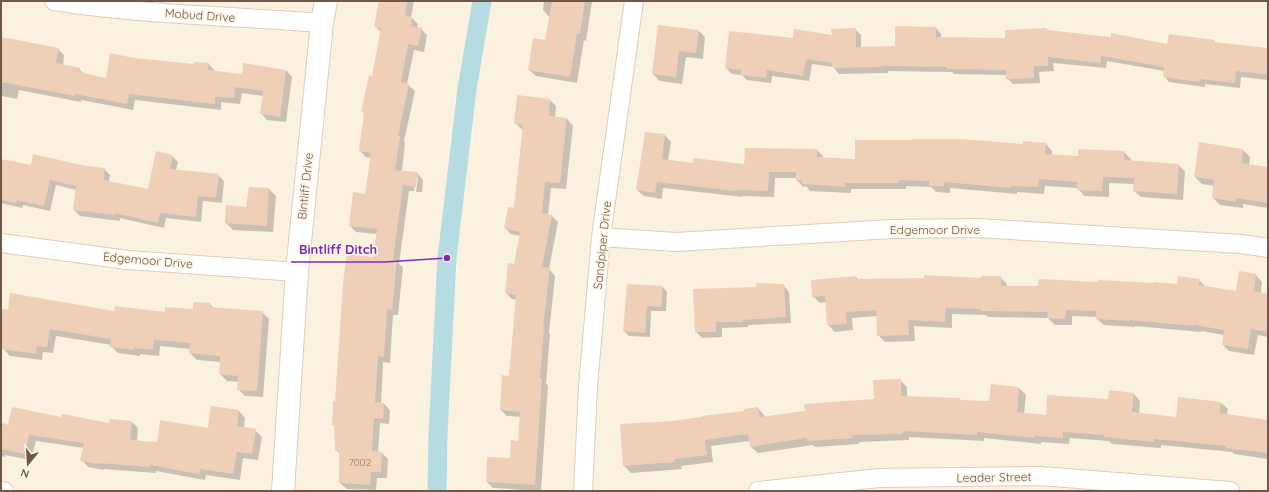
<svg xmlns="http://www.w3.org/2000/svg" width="1269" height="492" font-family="Quicksand,sans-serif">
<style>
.shadow{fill:#0003}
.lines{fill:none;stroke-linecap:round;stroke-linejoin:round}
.canal{stroke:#b5dbe3;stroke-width:19}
.building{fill:#efcfb8}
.minor-casing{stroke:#decdbc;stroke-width:20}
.tertiary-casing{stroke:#decdbc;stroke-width:24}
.minor{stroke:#fff;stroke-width:18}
.tertiary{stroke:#fff;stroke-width:22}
.labels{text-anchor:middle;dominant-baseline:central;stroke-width:3.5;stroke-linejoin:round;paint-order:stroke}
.number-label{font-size:10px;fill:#907564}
.street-label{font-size:12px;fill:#705748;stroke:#fef5e5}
.leader{fill:none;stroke:#7b2cbf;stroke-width:1.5}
.callout-dot{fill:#7b2cbf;stroke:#fef5e5;stroke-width:1.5}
.callout-label{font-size:13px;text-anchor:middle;font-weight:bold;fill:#7b2cbf;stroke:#fef5e5;stroke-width:3.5;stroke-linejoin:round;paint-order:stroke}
</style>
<rect width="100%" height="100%" fill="#fbf1df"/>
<path class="shadow" d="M 379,1 L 414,1 L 411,17 L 418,24 L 417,28 L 421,29 L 427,35 L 424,52 L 414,50 L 407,84 L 415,91 L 404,141 L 405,143 L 402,171 L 417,173 L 423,180 L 422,192 L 416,192 L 418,177 L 416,177 L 414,191 L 409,191 L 399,264 L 403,267 L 398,315 L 393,315 L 390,363 L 383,362 L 381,404 L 384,404 L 390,410 L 389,424 L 380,423 L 378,452 L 382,453 L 388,459 L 387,478 L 377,478 L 376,490 L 347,489 L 340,483 L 340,454 L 336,450 L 335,427 L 333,424 L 336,402 L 374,259 L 378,234 L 356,232 L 350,226 L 366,195 L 371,158 L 366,157 L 360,151 L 365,114 L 362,111 L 373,77 L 381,32 L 375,26 Z
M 544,1 L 592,1 L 586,41 L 584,40 L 577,83 L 536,76 L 529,70 L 546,41 L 550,18 L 543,10 Z
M 936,28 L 941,34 L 941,38 L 1006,39 L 1046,29 L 1049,32 L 1168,45 L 1214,41 L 1216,43 L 1268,49 L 1268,80 L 1241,77 L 1240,88 L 1205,84 L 1205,87 L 1169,82 L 1164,76 L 1164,71 L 1107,61 L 1106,68 L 1053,63 L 1054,71 L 1039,72 L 1040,83 L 1013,84 L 1007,78 L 1007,75 L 954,74 L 952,72 L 888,71 L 888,73 L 839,74 L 833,67 L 812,64 L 809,81 L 772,76 L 771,83 L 747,80 L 742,75 L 732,74 L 726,68 L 794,39 L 833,36 L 855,29 L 861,35 L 861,48 L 896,47 Z
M 699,31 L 705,37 L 703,59 L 686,57 L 682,84 L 660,81 L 653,74 Z
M 1,38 L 58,49 L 64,55 L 63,66 L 79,69 L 85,75 L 106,79 L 134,59 L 194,65 L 209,64 L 215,71 L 215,72 L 243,75 L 286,70 L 292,77 L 286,122 L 267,120 L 261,113 L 264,96 L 242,93 L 240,104 L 221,102 L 221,110 L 135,100 L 133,110 L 81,100 L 81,102 L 19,90 L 17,99 L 2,96 Z
M 518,97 L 550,100 L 556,106 L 555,118 L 567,119 L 573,126 L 566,189 L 551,188 L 548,215 L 552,216 L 558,222 L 549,269 L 555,276 L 549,333 L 550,334 L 546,384 L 548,385 L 541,491 L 493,488 L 487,482 L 511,459 L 519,442 L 521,417 L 507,416 L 501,410 L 510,377 L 517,300 L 512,299 L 506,293 L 515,265 L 520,236 L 511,234 L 505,228 L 514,209 L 523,130 L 515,123 Z
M 665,135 L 671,142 L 668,160 L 694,164 L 745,165 L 817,150 L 823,156 L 823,158 L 856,160 L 1046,144 L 1052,151 L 1052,155 L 1079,157 L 1124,152 L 1131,159 L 1131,162 L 1179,165 L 1185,172 L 1183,200 L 1141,197 L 1134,191 L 1135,184 L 1109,183 L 1109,197 L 1084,196 L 1078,188 L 1045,186 L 1044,194 L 1017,192 L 1017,194 L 950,188 L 950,193 L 936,192 L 931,187 L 906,186 L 906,189 L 851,189 L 851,193 L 810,191 L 806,186 L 803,187 L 797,180 L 797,178 L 775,178 L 774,197 L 743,196 L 743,197 L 663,188 L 662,199 L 644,196 L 637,190 Z
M 1200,143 L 1243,150 L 1250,157 L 1249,165 L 1268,168 L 1268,208 L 1243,204 L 1243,208 L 1220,205 L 1213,198 L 1214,186 L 1202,184 L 1195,177 Z
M 172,156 L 178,162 L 176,170 L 218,175 L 224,181 L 222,203 L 203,201 L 201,222 L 166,218 L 164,228 L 120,218 L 120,221 L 80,216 L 74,210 L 76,190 L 56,185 L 50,211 L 23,205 L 22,208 L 1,203 L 1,160 L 31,166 L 86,167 L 104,169 L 110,175 L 109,182 L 149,191 Z
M 269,189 L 276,196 L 273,232 L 233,230 L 226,223 L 247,208 Z
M 1240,272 L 1256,275 L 1262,282 L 1261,293 L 1268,295 L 1268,337 L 1258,335 L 1254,355 L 1229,351 L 1223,345 L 1224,335 L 1201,331 L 1201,332 L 1135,326 L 1135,327 L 1104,325 L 1097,319 L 1097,317 L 1072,316 L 1072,325 L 1055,325 L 1048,318 L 988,317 L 986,315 L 952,314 L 952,328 L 914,326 L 915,341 L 885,342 L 878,335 L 877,316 L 852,318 L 853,330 L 835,332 L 828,325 L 826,302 L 820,303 L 813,296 L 856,277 L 859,280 L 982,279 L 1000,277 L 1007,284 L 1007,287 L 1178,285 L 1199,280 L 1206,287 L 1237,292 Z
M 783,285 L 789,292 L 791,323 L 748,325 L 748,327 L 722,328 L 722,337 L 702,338 L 696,332 Z
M 663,287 L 667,292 L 666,311 L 651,311 L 650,337 L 629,336 L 624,331 Z
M 210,304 L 214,309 L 262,312 L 269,319 L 263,397 L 245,396 L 238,389 L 239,382 L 227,381 L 220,374 L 221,362 L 197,360 L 190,353 L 191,349 L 160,346 L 159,356 L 140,354 L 140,356 L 118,353 L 111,346 L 112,345 L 56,336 L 53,353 L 43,352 L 42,360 L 10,356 L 1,346 L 1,309 L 9,311 L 166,313 L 194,310 Z
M 900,380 L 907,387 L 907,397 L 960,399 L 962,401 L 990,402 L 1019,388 L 1026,395 L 1024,414 L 1047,416 L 1134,394 L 1140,401 L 1139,414 L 1177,418 L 1221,403 L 1228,409 L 1227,415 L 1268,421 L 1268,459 L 1234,454 L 1232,452 L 1161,445 L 1161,448 L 1112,444 L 1109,441 L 1070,438 L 1069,444 L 1041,442 L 1041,444 L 984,438 L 984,441 L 909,437 L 909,440 L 859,442 L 859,444 L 815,447 L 813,445 L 758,453 L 751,447 L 750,441 L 711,446 L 713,462 L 681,466 L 682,469 L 631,473 L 624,466 L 672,422 L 745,412 L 758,408 L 764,415 L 765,418 L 875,400 Z
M 239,411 L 245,418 L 244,428 L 255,430 L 262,437 L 258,460 L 243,458 L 240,480 L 206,475 L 205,480 L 156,471 L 156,473 L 104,469 L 104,470 L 88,467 L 82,460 L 84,448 L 36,441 L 31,460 L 5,455 L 5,457 L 1,456 L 1,424 L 9,426 L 62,418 L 110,424 L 131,421 L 138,428 L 137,441 L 157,443 L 209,429 Z"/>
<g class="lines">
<path class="canal" d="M 437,491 L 438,434 L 447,258 L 467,89 L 482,1"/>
</g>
<path class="building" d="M 379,1 L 407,1 L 405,15 L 412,17 L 411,26 L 422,28 L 418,46 L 408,44 L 401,82 L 409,84 L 398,136 L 400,136 L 395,170 L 418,172 L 416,187 L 403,185 L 393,260 L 397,260 L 392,310 L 387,309 L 384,357 L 378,356 L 375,402 L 384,403 L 383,419 L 374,418 L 372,451 L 382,452 L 381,472 L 371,472 L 370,485 L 339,483 L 339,451 L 335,450 L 334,425 L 332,425 L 333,401 L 335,401 L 343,283 L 347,254 L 373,257 L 377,229 L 349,226 L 353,192 L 365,194 L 371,153 L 359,151 L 364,112 L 361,112 L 369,75 L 372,76 L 381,28 L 374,27 Z
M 552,1 L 585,1 L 580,34 L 577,34 L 570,77 L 528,70 L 533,38 L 545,40 Z
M 658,25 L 699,30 L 696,53 L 679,51 L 676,77 L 652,74 Z
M 895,26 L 936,27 L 936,37 L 1005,38 L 1005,30 L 1047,28 L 1047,30 L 1111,37 L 1111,33 L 1167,44 L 1169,34 L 1215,40 L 1214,42 L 1268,48 L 1268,75 L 1236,71 L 1235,83 L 1200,79 L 1199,82 L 1163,77 L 1164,67 L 1101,56 L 1101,63 L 1048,57 L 1048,66 L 1034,66 L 1034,78 L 1006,79 L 1006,70 L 947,69 L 947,67 L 882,66 L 882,67 L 833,68 L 832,63 L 806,59 L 803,76 L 767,70 L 766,78 L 741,75 L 741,70 L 725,68 L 729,31 L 793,38 L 794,29 L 832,35 L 831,29 L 856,28 L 856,47 L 895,46 Z
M 1,37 L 59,48 L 56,63 L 80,68 L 79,72 L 106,78 L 110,53 L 134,58 L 194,64 L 194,62 L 209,63 L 208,70 L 242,74 L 243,63 L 286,70 L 280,117 L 260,114 L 263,91 L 235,87 L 234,98 L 215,97 L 215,104 L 129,94 L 127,104 L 75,94 L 75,96 L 1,82 Z
M 517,95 L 550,99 L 549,116 L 567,118 L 560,183 L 545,182 L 542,213 L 552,215 L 542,267 L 550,268 L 543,327 L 544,327 L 540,378 L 542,378 L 535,485 L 486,482 L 487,457 L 510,458 L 511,440 L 518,441 L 520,412 L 500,410 L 502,375 L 509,376 L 516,295 L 505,293 L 508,263 L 514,264 L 520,232 L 504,228 L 508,207 L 514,208 L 523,125 L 514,124 Z
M 645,132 L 665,134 L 662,159 L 693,163 L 693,158 L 744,164 L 745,148 L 817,149 L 817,157 L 855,159 L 855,140 L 911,140 L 911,139 L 962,139 L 1023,144 L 1023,141 L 1046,143 L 1045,154 L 1078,156 L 1078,149 L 1125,151 L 1124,160 L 1179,164 L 1177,194 L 1133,191 L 1134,178 L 1103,177 L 1102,191 L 1077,190 L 1077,182 L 1039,179 L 1038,187 L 1011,186 L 1011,188 L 944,182 L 944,186 L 929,186 L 929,181 L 899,180 L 899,183 L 845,183 L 845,187 L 802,184 L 802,180 L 796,181 L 796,172 L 769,172 L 768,191 L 737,190 L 736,191 L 657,182 L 655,193 L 636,190 Z
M 1199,142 L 1243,149 L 1242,163 L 1268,167 L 1268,203 L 1236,198 L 1236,202 L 1212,198 L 1214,180 L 1194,177 Z
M 156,151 L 173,155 L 170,169 L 219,174 L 216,198 L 198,196 L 196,217 L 160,213 L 158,223 L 115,213 L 115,215 L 73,210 L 76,186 L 50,180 L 44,206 L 17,200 L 16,203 L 1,200 L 1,159 L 31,165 L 33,154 L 86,166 L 105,168 L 104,180 L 148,189 Z
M 249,187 L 269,188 L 267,226 L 225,223 L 226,205 L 246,207 Z
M 1239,271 L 1256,274 L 1254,291 L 1268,294 L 1268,332 L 1251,329 L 1248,349 L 1222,345 L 1224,330 L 1195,325 L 1194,326 L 1129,320 L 1129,321 L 1096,319 L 1096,311 L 1066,310 L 1065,319 L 1047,318 L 1048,312 L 981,311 L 981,309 L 946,308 L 945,322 L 908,320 L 909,335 L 877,336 L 876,310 L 846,312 L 847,324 L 827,325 L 825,296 L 812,297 L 811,280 L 856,276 L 856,279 L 924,278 L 924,275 L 981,278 L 981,276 L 1001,276 L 1001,286 L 1038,286 L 1039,279 L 1098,282 L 1098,280 L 1154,283 L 1154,282 L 1177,284 L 1178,276 L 1199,279 L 1199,285 L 1236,291 Z
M 756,283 L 784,284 L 786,317 L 743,320 L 743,322 L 716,322 L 716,332 L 695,332 L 693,289 L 756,287 Z
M 627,284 L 663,286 L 661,307 L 647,306 L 645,333 L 623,331 Z
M 10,293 L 114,311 L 115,306 L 165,312 L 165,307 L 193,309 L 193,302 L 210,303 L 210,307 L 263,311 L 257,391 L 237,390 L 238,376 L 219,374 L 220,356 L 189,353 L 190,343 L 154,340 L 153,350 L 134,348 L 134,350 L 110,347 L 111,339 L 50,329 L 47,347 L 37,346 L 36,354 L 1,349 L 1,308 L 8,310 Z
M 901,379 L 901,396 L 960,398 L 960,400 L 989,401 L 991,384 L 1019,387 L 1017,412 L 1046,415 L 1047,395 L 1108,399 L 1109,390 L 1134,393 L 1132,412 L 1176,417 L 1178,397 L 1221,402 L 1220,413 L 1268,420 L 1268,453 L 1226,448 L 1226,446 L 1154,439 L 1154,442 L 1104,437 L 1104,435 L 1063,432 L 1063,438 L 1034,436 L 1034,438 L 977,432 L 977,435 L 903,431 L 903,434 L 852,435 L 853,438 L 807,441 L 807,438 L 750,447 L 748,434 L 705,440 L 707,455 L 675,459 L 675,462 L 623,466 L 620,424 L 672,421 L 702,417 L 702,416 L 744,411 L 744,409 L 758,407 L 760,417 L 805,411 L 804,404 L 874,399 L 873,380 Z
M 211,406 L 239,410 L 237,426 L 256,429 L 252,454 L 237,452 L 233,474 L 200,469 L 199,474 L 150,465 L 150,467 L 98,463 L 98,464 L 80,461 L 84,443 L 29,435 L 25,454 L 1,449 L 1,422 L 8,425 L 12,407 L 61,417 L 62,414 L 109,423 L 110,419 L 132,421 L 130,440 L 157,442 L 160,420 L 208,428 Z"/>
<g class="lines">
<defs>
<path id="minor" d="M 54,1 C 143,15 233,16 322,23
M 601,237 L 676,242 L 892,229 L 977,228 L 1241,244 L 1268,248
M 1,243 L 128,260 L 297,272
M 1,491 L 4,491
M 583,491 L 588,387 L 601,237 L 634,1
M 758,491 L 879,478 L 1041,476 L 1230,491"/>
<path id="tertiary" d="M 283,491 L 297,272 L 322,23 L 326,1"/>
</defs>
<use href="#minor" class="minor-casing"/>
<use href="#tertiary" class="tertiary-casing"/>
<use href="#minor" class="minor"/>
<use href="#tertiary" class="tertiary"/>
</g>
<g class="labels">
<g class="number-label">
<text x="360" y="462">7002</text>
</g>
<g class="street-label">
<text transform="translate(200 15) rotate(4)">Mobud Drive</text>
<text transform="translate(305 186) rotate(-84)">Bintliff Drive</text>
<text x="935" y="229">Edgemoor Drive</text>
<text transform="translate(602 245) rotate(-84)">Sandpiper Drive</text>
<text transform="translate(148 260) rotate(5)">Edgemoor Drive</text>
<text transform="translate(994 477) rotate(-1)">Leader Street</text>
</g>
</g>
<path class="leader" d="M447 258L385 262H291"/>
<circle class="callout-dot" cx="447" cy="258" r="4"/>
<g class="callout-label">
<text x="338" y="254">Bintliff Ditch</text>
</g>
<rect width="1269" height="492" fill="none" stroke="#705748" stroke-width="4"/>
<g transform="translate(28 464) rotate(198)" stroke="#fef5e5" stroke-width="3" paint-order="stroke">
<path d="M0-3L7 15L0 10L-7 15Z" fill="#705748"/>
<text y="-6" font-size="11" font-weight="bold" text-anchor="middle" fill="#705748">N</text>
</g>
</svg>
